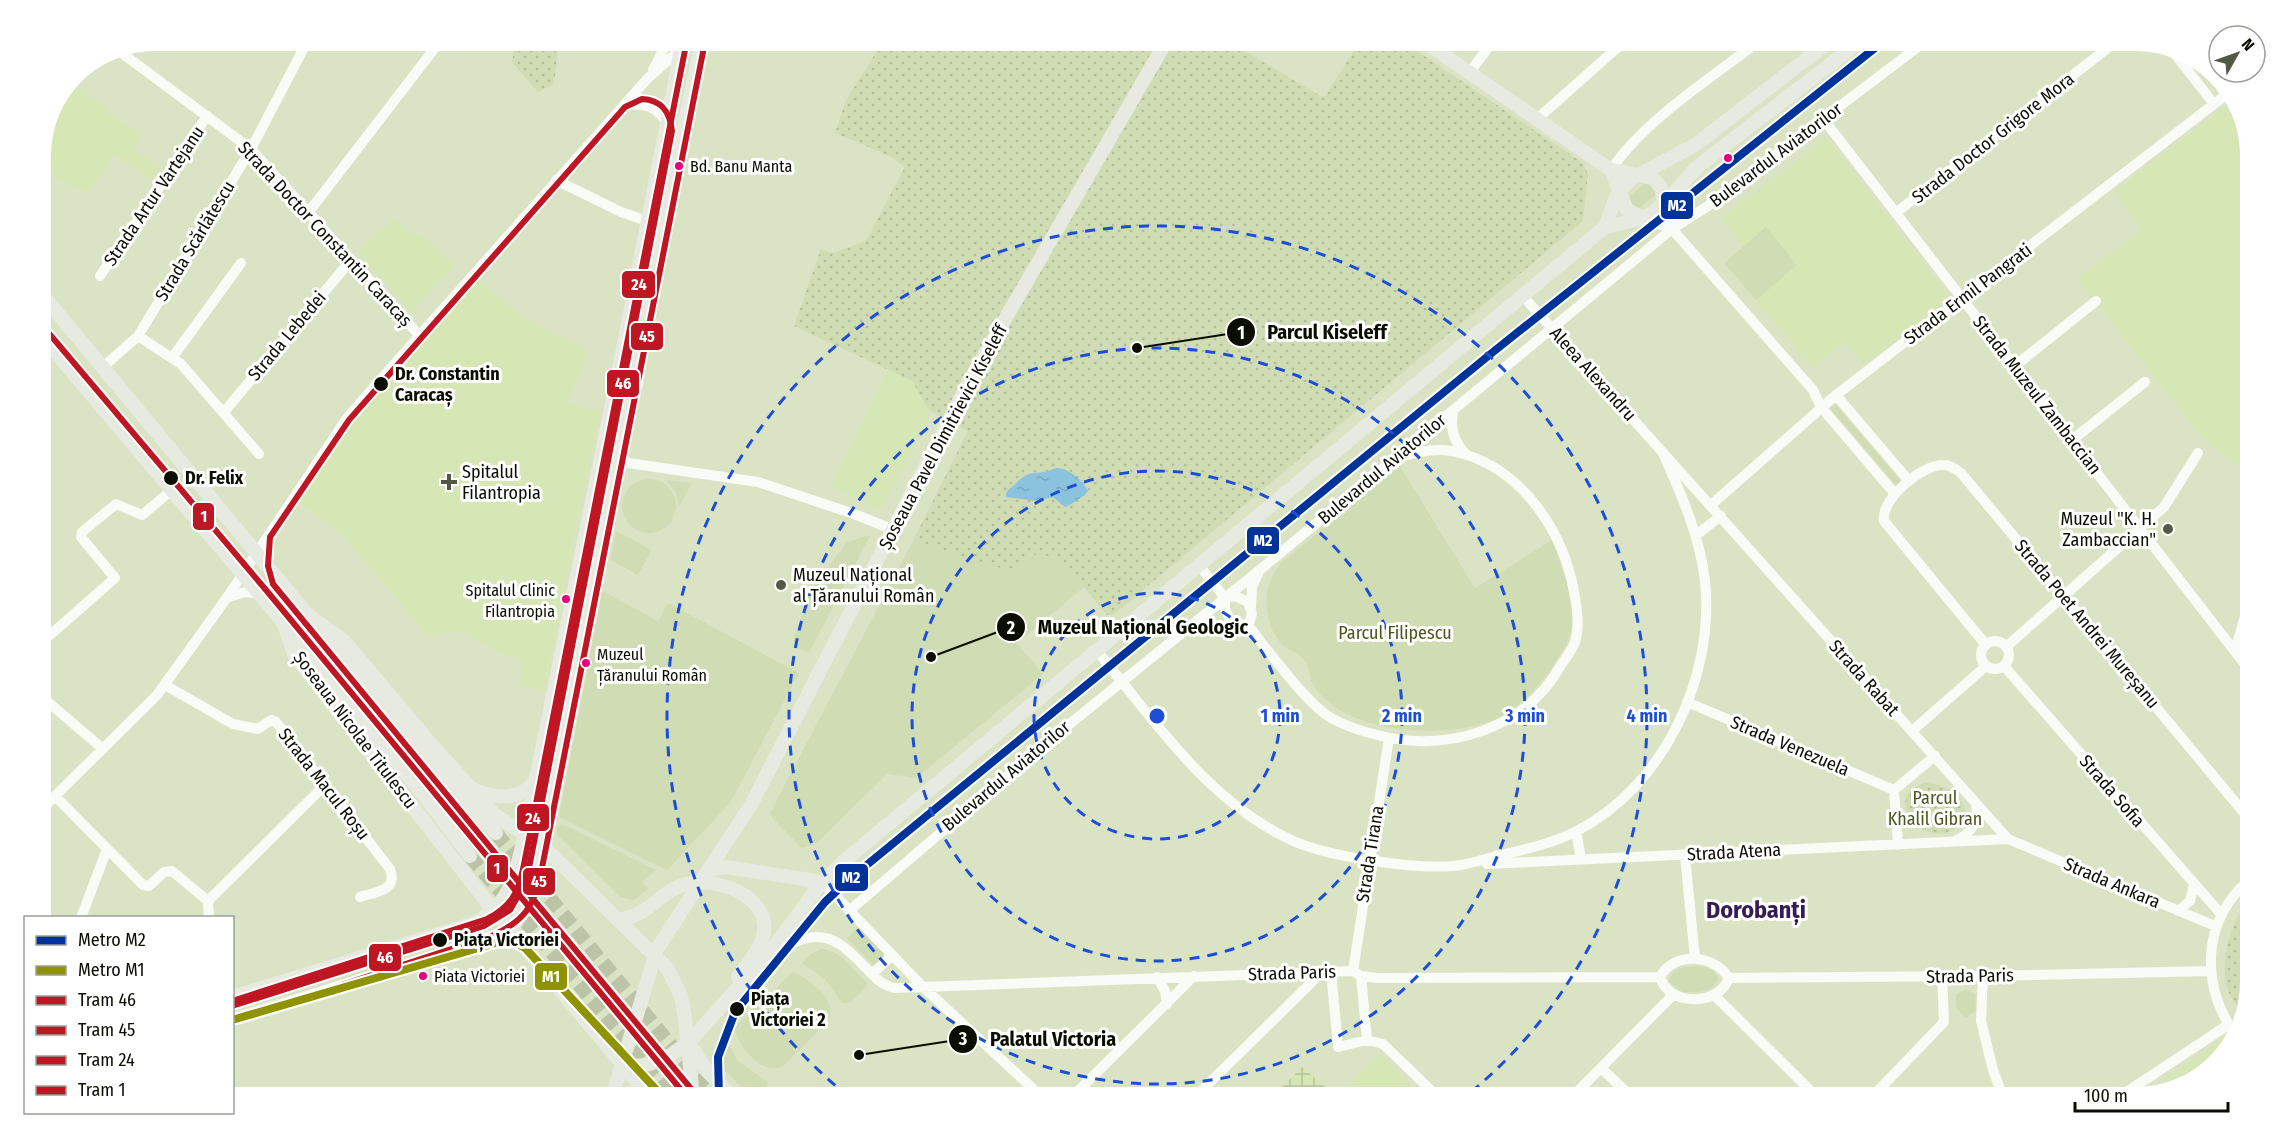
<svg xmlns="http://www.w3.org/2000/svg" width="2291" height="1138" font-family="'Fira Sans Condensed',sans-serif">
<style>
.built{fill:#d7e6b5}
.industrial{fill:url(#industrial-grid)}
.green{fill:#d0dcb4}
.park{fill:url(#park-dots)}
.water{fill:url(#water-ripples)}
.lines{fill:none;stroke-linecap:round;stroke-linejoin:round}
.major-tunnel{stroke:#bbc4a7;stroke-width:14;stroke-dasharray:14 7;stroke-linecap:butt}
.minor{stroke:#f9fbf6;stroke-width:10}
.major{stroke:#e7eae0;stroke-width:14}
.tram-1-casing{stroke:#fff;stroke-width:10}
.tram-2-casing{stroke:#fff;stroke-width:10}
.tram-3-casing{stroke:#fff;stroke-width:10}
.tram-4-casing{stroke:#fff;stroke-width:10}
.tram-1{stroke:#be1622;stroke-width:6}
.tram-2{stroke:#be1622;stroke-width:6}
.tram-3{stroke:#be1622;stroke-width:6}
.tram-4{stroke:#be1622;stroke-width:6}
.metro-1-casing{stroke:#fff;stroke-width:12}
.metro-2-casing{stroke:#fff;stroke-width:12}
.metro-1{stroke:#039;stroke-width:8}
.metro-2{stroke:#909300;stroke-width:8}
.ring{fill:none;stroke:#1d4ed8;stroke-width:3;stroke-dasharray:10 8}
.bus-dot{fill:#e5007d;stroke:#fff;stroke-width:2}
.stop-dot{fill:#090e00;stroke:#fff;stroke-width:2}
.poi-dot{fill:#525945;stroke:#fff;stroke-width:2}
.labels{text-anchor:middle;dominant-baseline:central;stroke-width:6;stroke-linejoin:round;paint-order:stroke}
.bus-label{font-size:16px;fill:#090e00;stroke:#fff;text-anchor:start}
.street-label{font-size:18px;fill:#090e00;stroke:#fff}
.stop-label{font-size:18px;font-weight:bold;fill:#090e00;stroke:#fff;text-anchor:start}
.poi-label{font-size:18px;fill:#090e00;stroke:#fff;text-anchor:start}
.park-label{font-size:18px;fill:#49581f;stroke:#fff}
.district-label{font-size:24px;font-weight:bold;fill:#361b54;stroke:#fff}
.centre{fill:#1d4ed8;stroke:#fff;stroke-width:3}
.ring-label{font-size:18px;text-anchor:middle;font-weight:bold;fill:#1d4ed8;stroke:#fff;stroke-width:6;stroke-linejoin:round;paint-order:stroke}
.leader{fill:none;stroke:#090e00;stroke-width:2}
.callout-dot{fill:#090e00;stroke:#fff;stroke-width:2}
.mark-label{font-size:18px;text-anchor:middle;font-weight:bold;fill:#fff}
.callout-label{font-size:20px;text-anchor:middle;font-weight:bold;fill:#090e00;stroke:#fff;stroke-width:6;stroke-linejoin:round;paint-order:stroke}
.line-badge{stroke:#fff;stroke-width:2}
.badge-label{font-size:16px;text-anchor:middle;font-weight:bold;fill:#fff}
</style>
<defs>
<pattern id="industrial-grid" width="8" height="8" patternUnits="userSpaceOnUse" patternTransform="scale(1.5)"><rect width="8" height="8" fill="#d7e6b5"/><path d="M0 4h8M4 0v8" fill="none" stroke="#b7c49a"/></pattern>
<pattern id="park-dots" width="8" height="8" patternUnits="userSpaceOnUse" patternTransform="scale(1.5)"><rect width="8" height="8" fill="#d0dcb4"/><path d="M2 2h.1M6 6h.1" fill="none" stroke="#b1bc99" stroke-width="1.8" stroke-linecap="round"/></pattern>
<pattern id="water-ripples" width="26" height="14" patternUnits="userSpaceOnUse" patternTransform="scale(1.5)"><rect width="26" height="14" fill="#8bc2de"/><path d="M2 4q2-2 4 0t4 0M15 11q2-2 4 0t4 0" fill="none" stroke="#77a6bd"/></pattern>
</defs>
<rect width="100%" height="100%" fill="#dae4c5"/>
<path class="built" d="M 70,83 L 109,108 L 107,112 L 142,135 L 133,149 L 162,169 L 154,181 L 114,154 L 91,191 L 71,187 L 41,168 L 41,147 Z
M 2234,100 L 2250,147 L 2250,473 L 2213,447 L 2195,429 L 2078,279 L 2141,230 L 2114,192 Z
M 1827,138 L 1950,298 L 1864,365 L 1845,342 L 1813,368 L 1724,263 L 1743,246 L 1721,219 Z
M 394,218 L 412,235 L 423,235 L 454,266 L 411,312 L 358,252 Z
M 477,278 L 524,318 L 588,350 L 568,403 L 600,411 L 544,690 L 520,686 L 522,660 L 501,654 L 464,631 L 428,635 L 342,534 L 299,502 L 353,421 L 389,377 Z
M 888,369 L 913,381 L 929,410 L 926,424 L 881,510 L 831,487 Z
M 2221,1040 L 2228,1045 L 2200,1078 L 2143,1095 Z
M 1378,1054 L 1424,1097 L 1425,1097 L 1338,1097 Z"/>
<path class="industrial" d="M 1302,1067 L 1337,1097 L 1272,1097 Z"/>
<path class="green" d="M 1645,183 L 1650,184 L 1656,191 L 1655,195 L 1640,208 L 1635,208 L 1629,201 L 1630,196 Z
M 1766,227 L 1797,265 L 1756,300 L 1724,263 Z
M 1836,405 L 1900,480 L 1901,483 L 1897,486 L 1832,411 L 1831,408 Z
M 1399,465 L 1475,588 L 1552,540 C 1560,564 1572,589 1573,615 C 1573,634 1562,653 1551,669 C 1538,686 1525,703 1506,714 C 1465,738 1384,735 1343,712 C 1332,706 1319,696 1313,684 C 1307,673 1312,667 1300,656 C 1296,652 1290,651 1285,647 C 1270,635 1263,607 1268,588 C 1270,579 1275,572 1280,564 Z
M622 506a27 27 0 1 1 54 0a27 27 0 1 1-54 0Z
M 666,480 L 692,483 L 679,506 L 675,491 Z
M 616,531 L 652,550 L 638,575 L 610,560 Z
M 865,536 L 870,536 L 809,653 L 797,648 L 794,640 L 808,595 L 846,543 Z
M 913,541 L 1016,573 L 1027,554 L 1059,557 L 1084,587 L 1017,643 L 1043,674 L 916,778 L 887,774 L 817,843 L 802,848 L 773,819 L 770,813 Z
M 602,591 L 658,621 L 668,603 L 799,673 L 730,803 L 667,870 L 559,817 Z
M 561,825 L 567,826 L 656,870 L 642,882 L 648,889 L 634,900 L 620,897 L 557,835 L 557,828 Z
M 859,927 L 886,954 L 874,966 L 847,938 Z
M 820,949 C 840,949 855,970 867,983 L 867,987 L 850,1003 L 842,1003 L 824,978 L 803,964 L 803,962 L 811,954 Z
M 1699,966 L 1712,969 L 1718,978 C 1714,994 1696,992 1682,992 L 1669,982 C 1670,966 1687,967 1699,966 Z
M 793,972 C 809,979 838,998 829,1020 L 783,1066 C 761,1077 740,1046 734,1028 Z
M 1966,989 L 1975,994 L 1976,1010 L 1966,1018 L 1956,1008 L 1956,994 Z
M 725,1039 L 738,1061 L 768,1082 L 766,1088 L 752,1097 L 714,1060 L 713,1051 Z"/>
<path class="park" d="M 515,40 L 548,41 L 558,47 L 554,84 L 538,92 L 512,62 Z
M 880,41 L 1245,41 L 1241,49 L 1324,98 L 1360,41 L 1402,41 L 1583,163 L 1588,174 L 1583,221 L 1113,615 L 1107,615 L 1059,557 L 1027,554 L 1016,573 L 913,541 L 968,431 L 929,410 L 912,381 L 794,326 L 821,249 L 833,253 L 866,241 L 905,167 L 890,156 L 835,133 L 846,100 L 875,54 Z
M 1926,783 C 1950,783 1983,810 1954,829 C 1922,850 1879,794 1926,783 Z
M 2250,897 L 2250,983 L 2244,1012 C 2209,986 2228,925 2250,897 Z"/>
<path class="water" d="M 1056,468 C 1068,468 1083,480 1088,491 C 1086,495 1071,505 1065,507 L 1053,497 L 1037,501 L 1006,497 C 1006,491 1008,490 1013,486 C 1034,465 1034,478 1056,468 Z"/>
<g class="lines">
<path class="major-tunnel" d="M 496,833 L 714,1097
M 470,856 L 674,1097"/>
<path class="minor" d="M 115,48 L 251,149 L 419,335
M 2171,49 L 2214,104
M 653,70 L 668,40
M 1469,73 L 1494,40
M 624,105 C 644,103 656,106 667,123
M 1537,119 L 1626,40
M 1824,120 L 2250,671
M 1611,170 C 1645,119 1712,78 1760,40
M 556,180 L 621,212 L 647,221
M 1665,203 L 1672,229 L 1813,390 L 1821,407 L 1895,494
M 1897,212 L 2118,40
M 308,213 L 441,40
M 1644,218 L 1672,229
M 100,276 L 207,116
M 1523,296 L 2008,839
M 138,336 L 181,364 L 259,454
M 172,358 L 241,263
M 2015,366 L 2096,301
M 102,368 L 138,336 L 251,149 L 308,40
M 1836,395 L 1909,481
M 1454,409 C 1449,427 1453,442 1467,455
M 224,412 L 351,260
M 2072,440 L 2145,382
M 601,459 L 758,482 L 854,514 L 894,530
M 1711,505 L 1836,395 L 2231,91
M 1696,535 L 1721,516
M 1199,565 L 1225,598 L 1225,608 L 1229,618 C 1235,623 1243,623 1249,627 C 1254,632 1259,639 1263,645 C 1281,666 1308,704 1331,718 C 1345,726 1361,731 1377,735 C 1447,753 1525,730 1561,665 C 1566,658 1572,650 1575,642 C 1580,626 1577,608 1574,592 C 1563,530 1521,467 1456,452 C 1436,447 1417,453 1398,457
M 226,598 L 245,592 L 260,594
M 1225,598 L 1235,596 L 1248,602 L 1252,614 L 1248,626
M 1251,607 L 1252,587 L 1258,574
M1981 655a14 14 0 1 1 28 0a14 14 0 1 1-28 0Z
M 41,643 L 115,578 L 81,537 L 82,532 L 116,504 L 142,515 L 172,490
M 1986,645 L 1884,521 C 1880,499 1923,464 1943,465 C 1951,465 1955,469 1961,473 L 2250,820
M 2006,647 L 2164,507 L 2198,453
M 1097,651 C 1153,719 1207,800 1289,839 C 1326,857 1421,871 1461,865 C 1473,863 1484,859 1496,856 C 1523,850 1551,844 1577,831 C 1664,786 1715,677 1705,581 C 1700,536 1681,494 1663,453
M 2235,651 L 2250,599
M 2004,666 L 2221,914
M 165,685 L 233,724 L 258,729 L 271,720 L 276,722 L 390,869 C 398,891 376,892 360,897
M 41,696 L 103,749
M 1687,702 L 1894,790
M 1912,731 L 1986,666
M 55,796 L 143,885 L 149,886 L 164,872 L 172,871 L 208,901
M 41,810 L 157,695 L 226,599 L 347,418 L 373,388 L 648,78 L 681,49
M 1576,831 L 1581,859
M 1955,841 C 1972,833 1979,822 1976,804
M 1898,845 L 1894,790 L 1935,756
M 1685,855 L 1695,959
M 1487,864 L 2008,839 L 2215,926
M 822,882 L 923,987 L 1042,1097
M 849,911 L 1040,748 L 1261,569 L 1672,229 L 1708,206 L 1927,40
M 2178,911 L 2190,901 L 2194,885
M 81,918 L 107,849
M 209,918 L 208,901 L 325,785
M 771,951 C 820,931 829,929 867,969 C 875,977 881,985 894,988 L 1353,971 L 1361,976 L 1377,978 L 1660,977
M 1331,971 L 1338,1047 L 1367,1040 L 1383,1044 L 1438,1097
M 1353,971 L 1389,738
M 872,974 L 892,955
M 1361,976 L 1367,1040
M 1983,976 L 1981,1021 L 1993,1070 L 2003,1097
M 1157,977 L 1165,991 L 1167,1004
M 1660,977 C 1669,1007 1719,1006 1729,978
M 1660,977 C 1674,951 1714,954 1729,978
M 1729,978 L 1983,976 L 2211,971
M 1714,995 L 1817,1097
M 2236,1036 C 2200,985 2201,921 2250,879
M 1602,1069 L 1632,1097
M 1072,1097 L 1194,976
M 1195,1097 L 1323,971
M 1572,1097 L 1673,995
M 1872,1097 L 1944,1022 L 1942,976
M 2119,1097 L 2228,1025"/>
<path class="major" d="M 1422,40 L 1611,170 L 1653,178 L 1661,188 L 1665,203
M 1611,170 L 1626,208 L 1631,212 L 1644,218
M 1605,227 L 1618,192 L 1631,179 L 1695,145 L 1831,40
M 41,293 L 307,614 L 345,642 L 431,744 L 495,815 L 543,846 L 668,969 L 681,996 L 685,1018 L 693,1097
M 41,335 L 283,622 L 295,656 L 494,911 L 650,1097
M 290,631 L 423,794 L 470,856
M 322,632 L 427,757 L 496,833
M 474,790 C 497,798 519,802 535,781
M 709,869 L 727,867 L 822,882
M 618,920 C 652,915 659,891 686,884 C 717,877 769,895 764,933 C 761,949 747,964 738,977
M 232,997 L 472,924 C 516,905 518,860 528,819 L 627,329 L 683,40
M 232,1020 L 487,943 C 529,926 534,886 543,846 L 645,333 L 676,164 L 702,40
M 691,1046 L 707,1071 L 733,1097
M 622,1063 L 636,1066 L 650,1064 L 672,1054 L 689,1042 L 771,951 L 822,882 L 844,861 L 1605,227 L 1644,218 L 1652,213 L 1665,203 L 1697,167 L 1862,40
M 612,1097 L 657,949 L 752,803 L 972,376 L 1167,40"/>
<defs>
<path id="tram-1" d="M 642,99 C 662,100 670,112 672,131 L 529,868 L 523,887 L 273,584 L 268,566 L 270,537 L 349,420 L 625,107 Z
M 523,887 L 698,1097
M 232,1006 L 484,926 L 510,910 L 523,887"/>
<path id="tram-2" d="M 235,1020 L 494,935 C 525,920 534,906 541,873 L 705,42"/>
<path id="tram-3" d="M 232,1001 L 487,919 C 510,907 518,894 523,869 L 687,40"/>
<path id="tram-4" d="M 41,324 L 266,590 L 687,1097"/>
</defs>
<use href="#tram-1" class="tram-1-casing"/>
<use href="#tram-2" class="tram-2-casing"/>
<use href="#tram-3" class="tram-3-casing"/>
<use href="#tram-4" class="tram-4-casing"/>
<use href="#tram-1" class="tram-1"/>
<use href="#tram-2" class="tram-2"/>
<use href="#tram-3" class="tram-3"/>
<use href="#tram-4" class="tram-4"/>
<defs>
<path id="metro-1" d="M 719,1097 L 718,1057 L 735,1012 L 825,902 L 846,882 L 1493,352 L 1885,40"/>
<path id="metro-2" d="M 232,1020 L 499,942 L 512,941 L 525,948 L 663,1097"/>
</defs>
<use href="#metro-1" class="metro-1-casing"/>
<use href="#metro-2" class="metro-2-casing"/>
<use href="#metro-1" class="metro-1"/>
<use href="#metro-2" class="metro-2"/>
</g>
<g class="ring">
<circle cx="1157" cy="716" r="123"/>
<circle cx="1157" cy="716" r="245"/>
<circle cx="1157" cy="716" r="368"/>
<path d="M849 1097A490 490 0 1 1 1465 1097"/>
</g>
<g class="bus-dot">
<circle cx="1728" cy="158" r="5"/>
<circle cx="679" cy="166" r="5"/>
<circle cx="566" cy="599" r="5"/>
<circle cx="586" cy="663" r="5"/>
<circle cx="423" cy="976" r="5"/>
</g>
<g class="stop-dot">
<circle cx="381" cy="384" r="8"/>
<circle cx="171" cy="478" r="8"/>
<circle cx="440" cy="940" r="8"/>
<circle cx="737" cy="1009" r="8"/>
</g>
<g class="poi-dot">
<path d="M446 473h6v6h6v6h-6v6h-6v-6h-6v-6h6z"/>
<circle cx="2168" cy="529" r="6"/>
<circle cx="781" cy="585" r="6"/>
</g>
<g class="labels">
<g class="bus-label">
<text x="690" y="166">Bd. Banu Manta</text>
<text x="555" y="590" text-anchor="end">Spitalul Clinic<tspan x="555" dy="21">Filantropia</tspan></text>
<text x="597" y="654">Muzeul<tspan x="597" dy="21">Țăranului Român</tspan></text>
<text x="434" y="976">Piata Victoriei</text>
</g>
<g class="street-label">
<text transform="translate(1993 138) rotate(-38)">Strada Doctor Grigore Mora</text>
<text transform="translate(1776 155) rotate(-37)">Bulevardul Aviatorilor</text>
<text transform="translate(154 196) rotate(-56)">Strada Artur Vartejanu</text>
<text transform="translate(325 234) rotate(47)">Strada Doctor Constantin Caracaș</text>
<text transform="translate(195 241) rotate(-59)">Strada Scărlătescu</text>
<text transform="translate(1968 294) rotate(-37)">Strada Ermil Pangrati</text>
<text transform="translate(287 336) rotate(-50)">Strada Lebedei</text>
<text transform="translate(1593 374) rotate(48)">Aleea Alexandru</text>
<text transform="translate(2037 395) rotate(52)">Strada Muzeul Zambaccian</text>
<text transform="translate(943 437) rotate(-62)">Șoseaua Pavel Dimitrievici Kiseleff</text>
<text transform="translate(1382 469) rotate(-40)">Bulevardul Aviatorilor</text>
<text transform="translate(2087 624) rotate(50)">Strada Poet Andrei Mureșanu</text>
<text transform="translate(1864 678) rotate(48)">Strada Rabat</text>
<text transform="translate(355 730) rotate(53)">Șoseaua Nicolae Titulescu</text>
<text transform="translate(1790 746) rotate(23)">Strada Venezuela</text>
<text transform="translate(1006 776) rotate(-40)">Bulevardul Aviatorilor</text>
<text transform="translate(324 784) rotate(52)">Strada Macul Roșu</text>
<text transform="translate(2112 791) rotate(49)">Strada Sofia</text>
<text transform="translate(1734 852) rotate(-3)">Strada Atena</text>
<text transform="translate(1370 854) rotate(-81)">Strada Tirana</text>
<text transform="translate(2112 883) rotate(23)">Strada Ankara</text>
<text transform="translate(1292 973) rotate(-2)">Strada Paris</text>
<text transform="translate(1970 976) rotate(-1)">Strada Paris</text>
</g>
<g class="stop-label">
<text x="395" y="374">Dr. Constantin<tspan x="395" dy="21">Caracaș</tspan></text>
<text x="185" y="478">Dr. Felix</text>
<text x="454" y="940">Piața Victoriei</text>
<text x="751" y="999">Piața<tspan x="751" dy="21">Victoriei 2</tspan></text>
</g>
<g class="poi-label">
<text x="462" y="472">Spitalul<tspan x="462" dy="21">Filantropia</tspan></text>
<text x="2156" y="519" text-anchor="end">Muzeul "K. H.<tspan x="2156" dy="21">Zambaccian"</tspan></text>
<text x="793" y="575">Muzeul Național<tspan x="793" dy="21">al Țăranului Român</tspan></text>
</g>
<g class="park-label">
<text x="1395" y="633">Parcul Filipescu</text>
<text x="1935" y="798">Parcul<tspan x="1935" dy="21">Khalil Gibran</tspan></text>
</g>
<g class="district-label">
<text x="1756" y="910">Dorobanți</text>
</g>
</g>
<path d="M0 0H2291V1138H0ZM155 51H2136A104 104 0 0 1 2240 155V983A104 104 0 0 1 2136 1087H155A104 104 0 0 1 51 983V155A104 104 0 0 1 155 51Z" fill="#fff" fill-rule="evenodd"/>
<circle cx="1157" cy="716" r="9" class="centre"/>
<g class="ring-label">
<text x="1280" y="722">1 min</text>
<text x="1402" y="722">2 min</text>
<text x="1525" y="722">3 min</text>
<text x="1647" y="722">4 min</text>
</g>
<path class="leader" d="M1137 348L1241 332M931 657L1011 627M859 1055L963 1039"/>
<g class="callout-dot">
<circle cx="1137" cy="348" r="6"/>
<circle cx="931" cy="657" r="6"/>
<circle cx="859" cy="1055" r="6"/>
<circle cx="1241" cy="332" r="15"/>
<circle cx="1011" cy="627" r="15"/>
<circle cx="963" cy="1039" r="15"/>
</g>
<g class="mark-label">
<text x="1241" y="339">1</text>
<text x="1011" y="634">2</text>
<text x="963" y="1045">3</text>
</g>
<g class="callout-label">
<text x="1327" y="339">Parcul Kiseleff</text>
<text x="1143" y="634">Muzeul Național Geologic</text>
<text x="1053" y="1046">Palatul Victoria</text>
</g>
<g class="line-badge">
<rect x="1660" y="191" width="34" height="29" rx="6" fill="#039"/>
<rect x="621" y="270" width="35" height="29" rx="6" fill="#be1622"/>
<rect x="630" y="322" width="34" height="29" rx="6" fill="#be1622"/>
<rect x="606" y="369" width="34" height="29" rx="6" fill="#be1622"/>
<rect x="192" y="502" width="23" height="29" rx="6" fill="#be1622"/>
<rect x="1246" y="526" width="34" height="29" rx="6" fill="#039"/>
<rect x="516" y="803" width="34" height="29" rx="6" fill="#be1622"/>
<rect x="486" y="854" width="23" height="29" rx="6" fill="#be1622"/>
<rect x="834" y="863" width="35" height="29" rx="6" fill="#039"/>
<rect x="522" y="867" width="34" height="29" rx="6" fill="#be1622"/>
<rect x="368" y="943" width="34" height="29" rx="6" fill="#be1622"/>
<rect x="534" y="962" width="34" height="29" rx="6" fill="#909300"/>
</g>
<g class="badge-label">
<text x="1677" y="211">M2</text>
<text x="639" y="290">24</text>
<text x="647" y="342">45</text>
<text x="623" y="389">46</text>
<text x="204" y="522">1</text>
<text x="1263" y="546">M2</text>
<text x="533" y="824">24</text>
<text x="497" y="874">1</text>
<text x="851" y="883">M2</text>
<text x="539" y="887">45</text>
<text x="385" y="963">46</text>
<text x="551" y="982">M1</text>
</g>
<rect x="24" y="916" width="210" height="198" fill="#ffffff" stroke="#9d9f99" stroke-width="1.5"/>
<rect x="36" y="936" width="30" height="9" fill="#003399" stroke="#9d9f99" stroke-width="1.5"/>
<text x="78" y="946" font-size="18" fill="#090e00">Metro M2</text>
<rect x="36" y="966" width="30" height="9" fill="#909300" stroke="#9d9f99" stroke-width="1.5"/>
<text x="78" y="976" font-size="18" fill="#090e00">Metro M1</text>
<rect x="36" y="996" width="30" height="9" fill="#be1622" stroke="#9d9f99" stroke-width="1.5"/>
<text x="78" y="1006" font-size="18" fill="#090e00">Tram 46</text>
<rect x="36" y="1026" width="30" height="9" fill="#be1622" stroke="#9d9f99" stroke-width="1.5"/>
<text x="78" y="1036" font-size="18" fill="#090e00">Tram 45</text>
<rect x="36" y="1056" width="30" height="9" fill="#be1622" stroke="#9d9f99" stroke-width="1.5"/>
<text x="78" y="1066" font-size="18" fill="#090e00">Tram 24</text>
<rect x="36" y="1086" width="30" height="9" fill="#be1622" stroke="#9d9f99" stroke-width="1.5"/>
<text x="78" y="1096" font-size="18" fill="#090e00">Tram 1</text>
<g transform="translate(2237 54) rotate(50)"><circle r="28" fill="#ffffff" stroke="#9d9f99" stroke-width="1.5"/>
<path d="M0-4.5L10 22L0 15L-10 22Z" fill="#525945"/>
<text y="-9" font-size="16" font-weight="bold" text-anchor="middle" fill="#090e00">N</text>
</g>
<path d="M2075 1102v9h153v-9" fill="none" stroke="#090e00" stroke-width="3"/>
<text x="2084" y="1102" font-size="18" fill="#090e00" stroke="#ffffff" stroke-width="4.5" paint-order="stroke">100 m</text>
</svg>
